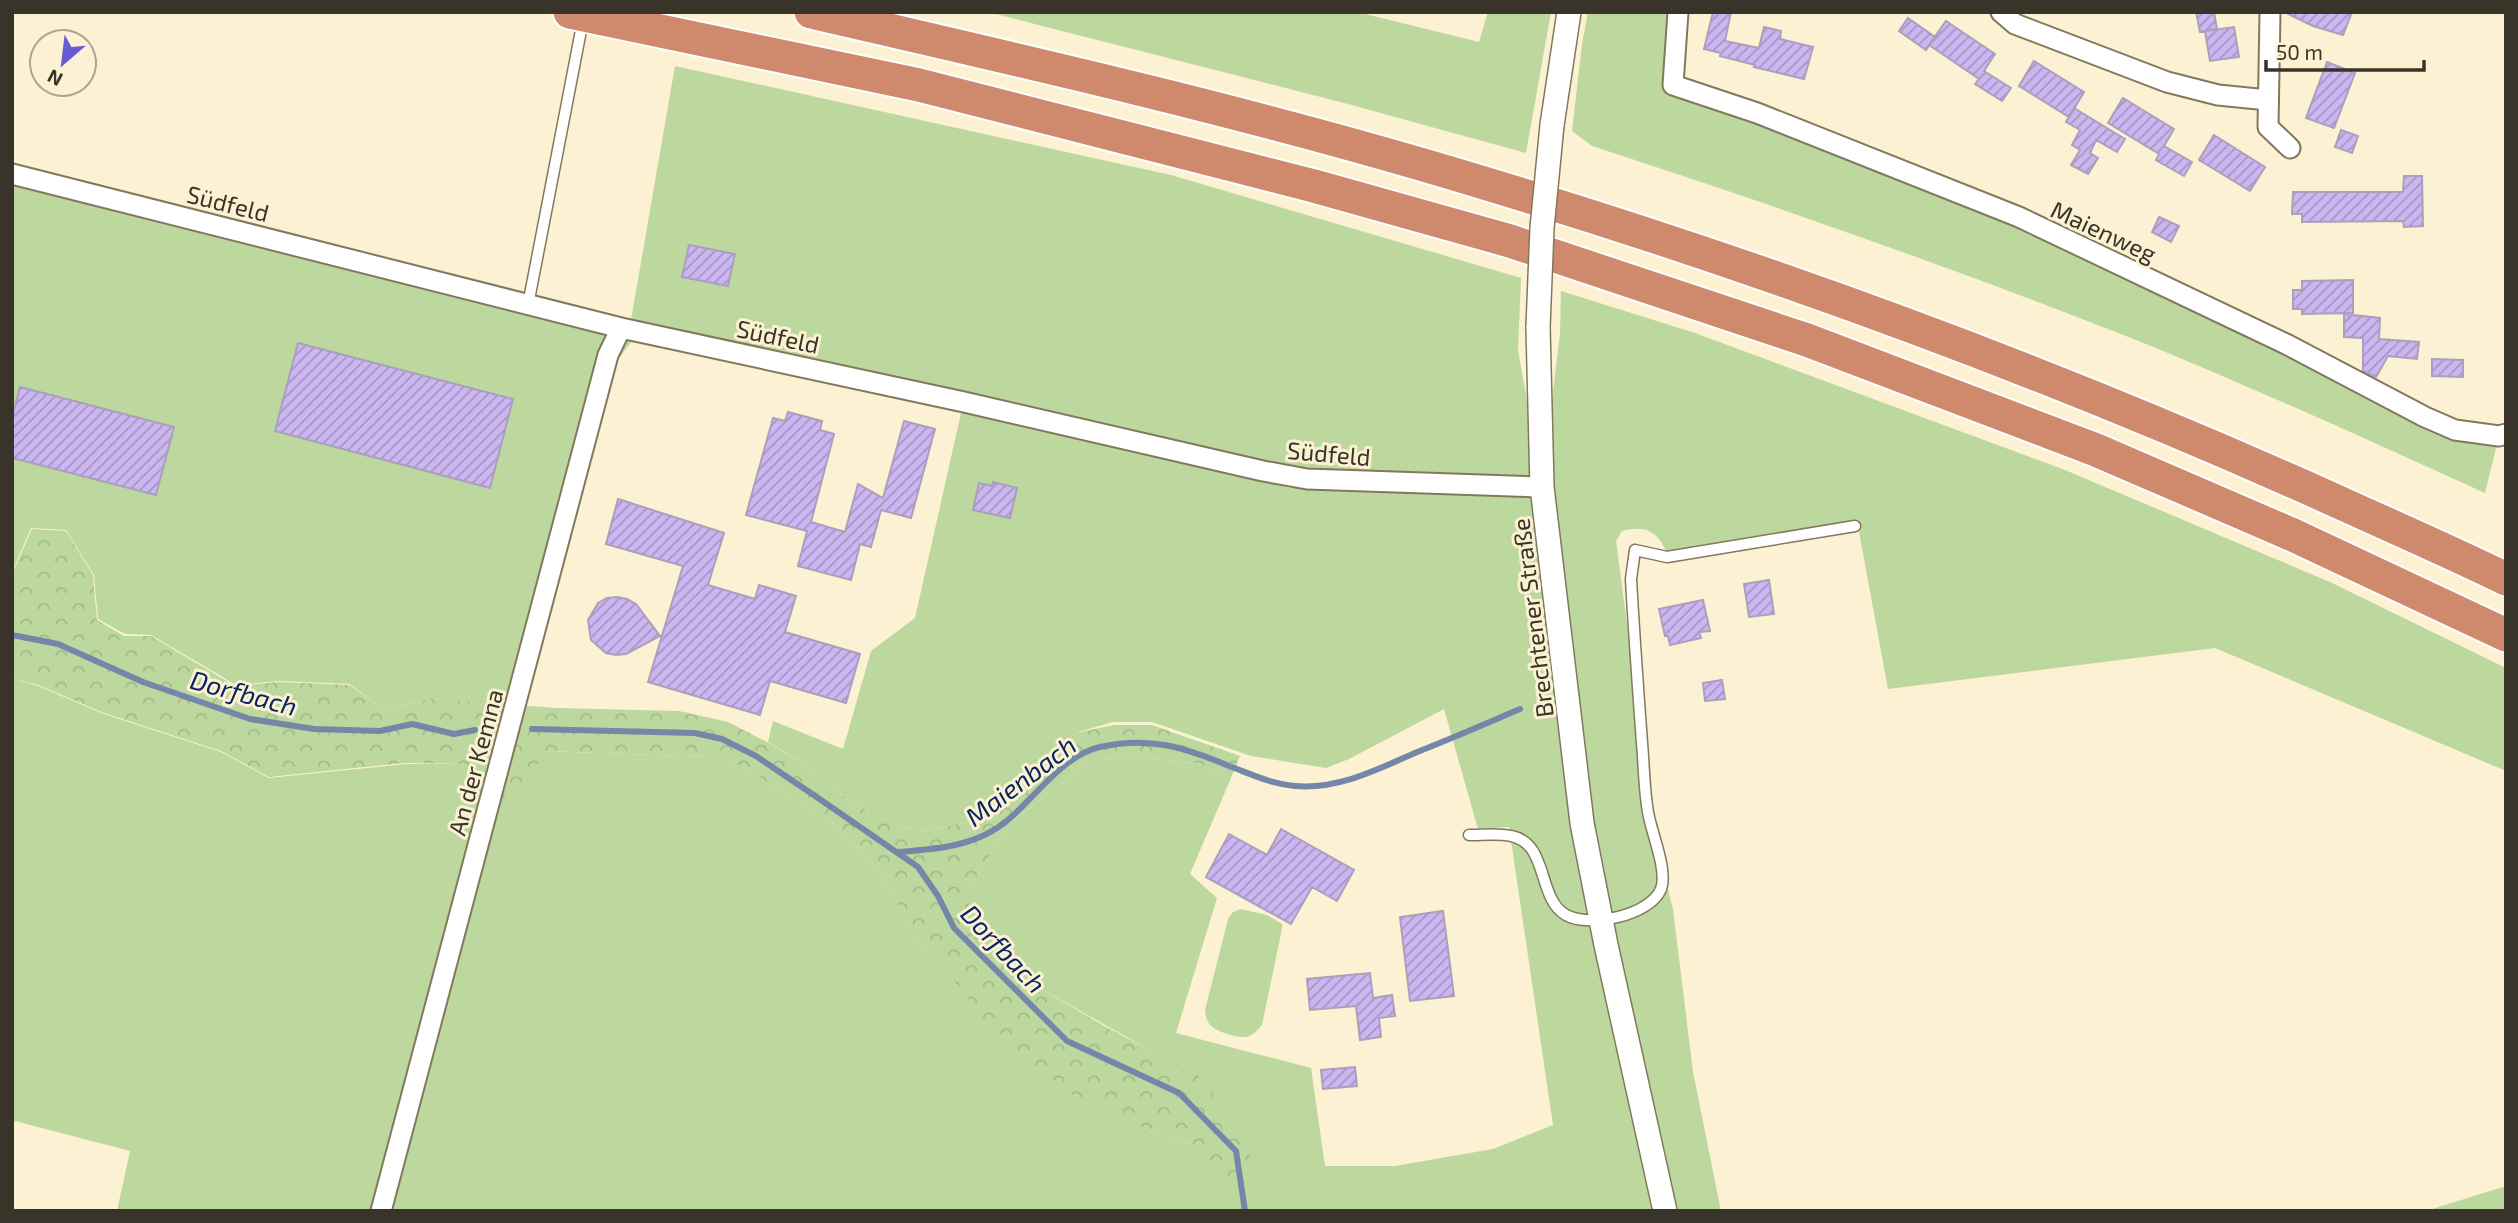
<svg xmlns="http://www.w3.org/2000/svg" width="2518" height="1223" font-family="'Exo 2',sans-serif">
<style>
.green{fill:#bcd89e}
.forest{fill:url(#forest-crowns)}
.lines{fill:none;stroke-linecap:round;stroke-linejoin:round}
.stream{stroke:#7487a8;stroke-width:6}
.building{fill:url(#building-hatch);stroke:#aaa0bc;stroke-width:2}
.service-casing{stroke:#83785d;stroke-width:13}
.minor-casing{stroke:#83785d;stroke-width:23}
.tertiary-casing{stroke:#83785d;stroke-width:26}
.motorway-casing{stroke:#fff;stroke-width:37}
.service{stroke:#fff;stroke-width:10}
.minor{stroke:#fff;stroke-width:19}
.tertiary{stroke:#fff;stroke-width:23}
.motorway{stroke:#cf8a6e;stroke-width:33}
.tertiary-bridge-casing{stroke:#83785d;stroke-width:26;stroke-linecap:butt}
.tertiary-bridge{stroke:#fff;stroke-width:23}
.labels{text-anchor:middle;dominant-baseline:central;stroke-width:6;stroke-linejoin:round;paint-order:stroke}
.street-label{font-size:24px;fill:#393429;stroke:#fcf1d2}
.water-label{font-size:26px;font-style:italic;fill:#082461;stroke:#fcf1d2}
</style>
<defs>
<pattern id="forest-crowns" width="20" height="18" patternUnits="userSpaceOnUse" patternTransform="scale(1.75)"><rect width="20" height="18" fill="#bcd89e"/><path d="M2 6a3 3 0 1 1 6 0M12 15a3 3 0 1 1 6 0" fill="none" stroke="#a2ba88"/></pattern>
<pattern id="building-hatch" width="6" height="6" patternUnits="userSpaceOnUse" patternTransform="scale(1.75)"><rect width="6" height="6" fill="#cbb6f1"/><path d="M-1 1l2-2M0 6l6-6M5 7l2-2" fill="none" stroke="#a695c3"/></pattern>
</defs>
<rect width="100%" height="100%" fill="#fcf1d2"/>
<path class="green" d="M 988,12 L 1357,12 L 1479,42 L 1488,12 L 1551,12 L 1526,153 L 1348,104 Z
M 1588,12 L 1678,12 L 1673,85 L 2019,217 L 2425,417 L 2499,436 L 2485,493 C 2368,440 2250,386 2131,338 C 1953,268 1774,205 1592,146 L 1572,131 L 1582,44 Z
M 675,66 L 1171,175 L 1521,278 L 1518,350 L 1542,484 L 1560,333 L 1561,291 L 1695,333 L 2065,470 L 2330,582 L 2506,668 L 2506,771 L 2215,648 L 1888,689 L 1857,521 L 1666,551 C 1657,530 1644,525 1622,531 L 1616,541 L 1641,729 L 1648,811 L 1673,909 L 1693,1072 L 1721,1211 L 117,1211 L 130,1151 L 15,1121 L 12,1128 L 12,678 L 38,686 L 104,714 L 221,752 L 269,778 L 406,764 L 467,764 L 544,751 L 710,757 L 741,766 L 835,825 L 876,866 L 921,947 L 958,986 L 1151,1131 L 1191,1144 L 1243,1190 L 1167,1060 L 1038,987 L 964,898 L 1009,824 L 1091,761 L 1129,756 L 1200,764 L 1231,778 L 1190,874 L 1217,898 L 1176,1033 L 1311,1068 L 1325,1166 L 1395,1166 L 1493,1149 L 1553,1125 L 1509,827 L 1478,829 L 1444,709 L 1349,759 L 1326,768 L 1251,756 L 1152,722 L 1113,722 L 1075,733 L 997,806 L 963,823 L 925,831 L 895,826 L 850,801 L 810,768 L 768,742 L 773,721 L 843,749 L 871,651 L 915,618 L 963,404 L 1290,488 L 1527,487 L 1310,472 L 631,320 Z
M 12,184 L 632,341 L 610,370 L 516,706 L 430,699 L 383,710 L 350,684 L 279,681 L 236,685 L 151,635 L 125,634 L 98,619 L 94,575 L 66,530 L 31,528 L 12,572 Z
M 1241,909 L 1267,915 L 1282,924 L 1282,929 L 1262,1025 C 1258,1029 1255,1034 1249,1036 C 1241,1040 1218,1032 1211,1026 C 1206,1021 1206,1016 1205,1010 L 1228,919 L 1233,912 Z
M 2506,1186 L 2506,1208 L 2498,1211 L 2426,1211 Z"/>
<path class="forest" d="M 32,529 L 66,531 L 93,575 L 97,620 L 124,636 L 151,636 L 235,686 L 279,682 L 350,685 L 383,710 L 430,699 L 558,708 L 679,711 L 728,722 L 767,742 L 810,768 L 850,801 L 895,826 L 925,831 L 963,823 L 997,806 L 1075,733 L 1114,725 L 1152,725 L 1240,756 L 1231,778 L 1200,764 L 1129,756 L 1091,761 L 1009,824 L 964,898 L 1038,987 L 1106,1027 L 1200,1077 L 1253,1145 L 1243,1191 L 1191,1144 L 1151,1131 L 1072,1095 L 994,1032 L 958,986 L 921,947 L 876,866 L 835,825 L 741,766 L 709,757 L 545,751 L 504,823 L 466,764 L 404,763 L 269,777 L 221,751 L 104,713 L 38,685 L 12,678 L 12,574 Z"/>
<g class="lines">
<path class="stream" d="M 12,635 L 58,644 L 143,682 L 250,719 L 314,729 L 380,731 L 412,724 L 454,734 L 475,730
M 532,729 L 695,733 L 722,739 L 756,756 L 821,800 L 918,867 L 938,896 L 954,928 L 1067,1041 L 1179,1093 L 1236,1151 L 1245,1211
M 899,852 C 939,849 978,846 1009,819 C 1035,797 1065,754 1100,747 C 1149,736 1184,747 1229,766 C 1251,774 1271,784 1295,786 C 1340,790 1382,767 1422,750 C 1455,737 1487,723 1520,709"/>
</g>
<path class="building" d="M 1713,12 L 1731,12 L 1725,41 L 1759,48 L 1764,27 L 1781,31 L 1780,39 L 1813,47 L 1804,79 L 1754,67 L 1755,65 L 1720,56 L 1721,53 L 1704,49 Z
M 2196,12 L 2214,12 L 2217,29 L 2200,32 Z
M 2284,12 L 2352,12 L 2343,35 L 2313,26 Z
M 1908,18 L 1935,37 L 1926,50 L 1899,31 Z
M 1946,21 L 1995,54 L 1984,71 L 2011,88 L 2002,101 L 1975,84 L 1979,79 L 1929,45 Z
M 2234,27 L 2239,57 L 2210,61 L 2205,31 Z
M 2034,61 L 2084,92 L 2069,117 L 2019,86 Z
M 2327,62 L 2355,73 L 2334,128 L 2306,118 Z
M 2123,98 L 2174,129 L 2164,146 L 2192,162 L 2184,176 L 2156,160 L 2159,154 L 2108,123 Z
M 2074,108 L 2125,139 L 2117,152 L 2096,140 L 2090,153 L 2098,158 L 2088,174 L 2071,165 L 2080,150 L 2072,145 L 2080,130 L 2066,122 Z
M 2341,130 L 2358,136 L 2352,153 L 2335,147 Z
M 2214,135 L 2265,167 L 2250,191 L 2199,160 Z
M 2404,176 L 2422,176 L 2423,226 L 2404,227 L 2403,221 L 2302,222 L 2302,214 L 2292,214 L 2293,192 L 2403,192 Z
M 2159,217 L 2179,226 L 2171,242 L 2152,232 Z
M 689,245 L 735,254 L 728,286 L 682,277 Z
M 2353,280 L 2353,313 L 2302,314 L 2302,309 L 2293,309 L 2293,290 L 2302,290 L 2302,281 Z
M 2344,314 L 2380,318 L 2379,339 L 2419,342 L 2417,359 L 2388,356 L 2376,377 L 2363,371 L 2363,338 L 2344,337 Z
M 298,343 L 513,399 L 490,488 L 275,431 Z
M 2432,359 L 2463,360 L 2463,377 L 2432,376 Z
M 20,387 L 174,427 L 156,495 L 12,458 L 12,417 Z
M 788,412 L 822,421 L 820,430 L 834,434 L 811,522 L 845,532 L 858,484 L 883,498 L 904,421 L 935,429 L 911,518 L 881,510 L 871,547 L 860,544 L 851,580 L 798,566 L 807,531 L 746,515 L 773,418 L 785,421 Z
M 993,482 L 1017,488 L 1010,518 L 973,510 L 979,483 L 992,486 Z
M 618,499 L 724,533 L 708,585 L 755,599 L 759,585 L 796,596 L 785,632 L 860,654 L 846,703 L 770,681 L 760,715 L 648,682 L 683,566 L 606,544 Z
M 1769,580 L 1774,614 L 1749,617 L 1744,584 Z
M 617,597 L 627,599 L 636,604 L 660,636 L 626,654 L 616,655 L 606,653 L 591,640 L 588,620 L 598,603 L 607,598 Z
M 1703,600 L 1710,631 L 1699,632 L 1701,638 L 1670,645 L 1668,636 L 1665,636 L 1659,609 Z
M 1722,680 L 1725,699 L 1705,701 L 1703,683 Z
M 1281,829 L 1354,870 L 1337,901 L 1312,887 L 1291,924 L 1206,877 L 1229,834 L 1267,855 Z
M 1443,911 L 1454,996 L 1410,1001 L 1400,917 Z
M 1370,973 L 1373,998 L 1392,995 L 1395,1016 L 1379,1018 L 1381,1037 L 1360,1040 L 1356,1006 L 1310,1010 L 1307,979 Z
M 1355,1067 L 1357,1086 L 1323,1089 L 1321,1070 Z"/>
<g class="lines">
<defs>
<path id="service" d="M 528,305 L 583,20
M 1469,835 C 1482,835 1498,833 1511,836 C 1549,843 1537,899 1566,915 C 1589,928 1650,916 1661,889 C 1668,870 1651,832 1648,812 C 1644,789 1644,765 1642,743 C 1638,688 1634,634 1631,579 L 1635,550 L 1667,557 L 1855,526"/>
<path id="minor" d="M 1678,12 L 1673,85 L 1757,113 L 2019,217 L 2286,344 L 2425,417 L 2455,430 L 2499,436 L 2506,434
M 2001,12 L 2015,24 L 2167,82 L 2218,95 L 2268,100
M 2270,12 L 2268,127 L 2290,148
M 12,174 L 621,328 L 964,402 L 1263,471 L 1307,479 L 1542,487
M 381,1211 L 608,355 L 621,328"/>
<path id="tertiary" d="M 1552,125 L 1569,12
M 1538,327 L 1542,487 L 1582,823 L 1606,945 L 1665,1211"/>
<path id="motorway" d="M 570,12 L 919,85 L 1314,186 L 1510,241 L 1807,340 L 2096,450 L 2293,535 L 2506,635
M 811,12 C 1033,63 1256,114 1474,180 C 1767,268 2055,374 2334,500 C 2391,526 2449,551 2506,579"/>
</defs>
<use href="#service" class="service-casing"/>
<use href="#minor" class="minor-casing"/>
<use href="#tertiary" class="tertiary-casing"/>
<use href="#motorway" class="motorway-casing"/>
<use href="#service" class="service"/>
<use href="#minor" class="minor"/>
<use href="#tertiary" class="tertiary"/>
<use href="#motorway" class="motorway"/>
<defs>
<path id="tertiary-bridge" d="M 1538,327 L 1542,228 L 1552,125"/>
</defs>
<use href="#tertiary-bridge" class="tertiary-bridge-casing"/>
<use href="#tertiary-bridge" class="tertiary-bridge"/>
</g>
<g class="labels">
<g class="street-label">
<text transform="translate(228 203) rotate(14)">Südfeld</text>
<text transform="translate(2104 231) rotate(25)">Maienweg</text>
<text transform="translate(778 336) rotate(12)">Südfeld</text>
<text transform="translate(1329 453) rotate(5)">Südfeld</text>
<text transform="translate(1532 618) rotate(-97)">Brechtener Straße</text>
<text transform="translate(475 762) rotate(-75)">An der Kemna</text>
</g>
<g class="water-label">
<text transform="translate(244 692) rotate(15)">Dorfbach</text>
<text transform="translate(1020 780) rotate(-37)">Maienbach</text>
<text transform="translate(1004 948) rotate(47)">Dorfbach</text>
</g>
</g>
<rect width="2518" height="1223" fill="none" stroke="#393429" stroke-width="28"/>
<g transform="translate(63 63) rotate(208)"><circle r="33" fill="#fcf1d2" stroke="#aea58e" stroke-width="2"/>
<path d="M0-5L12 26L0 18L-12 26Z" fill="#685cd6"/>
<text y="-10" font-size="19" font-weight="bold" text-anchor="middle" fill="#393429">N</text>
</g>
<path d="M2266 60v10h158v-10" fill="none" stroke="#393429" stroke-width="3.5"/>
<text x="2276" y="60" font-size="21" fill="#393429" stroke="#fcf1d2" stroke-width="5" paint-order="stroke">50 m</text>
</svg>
